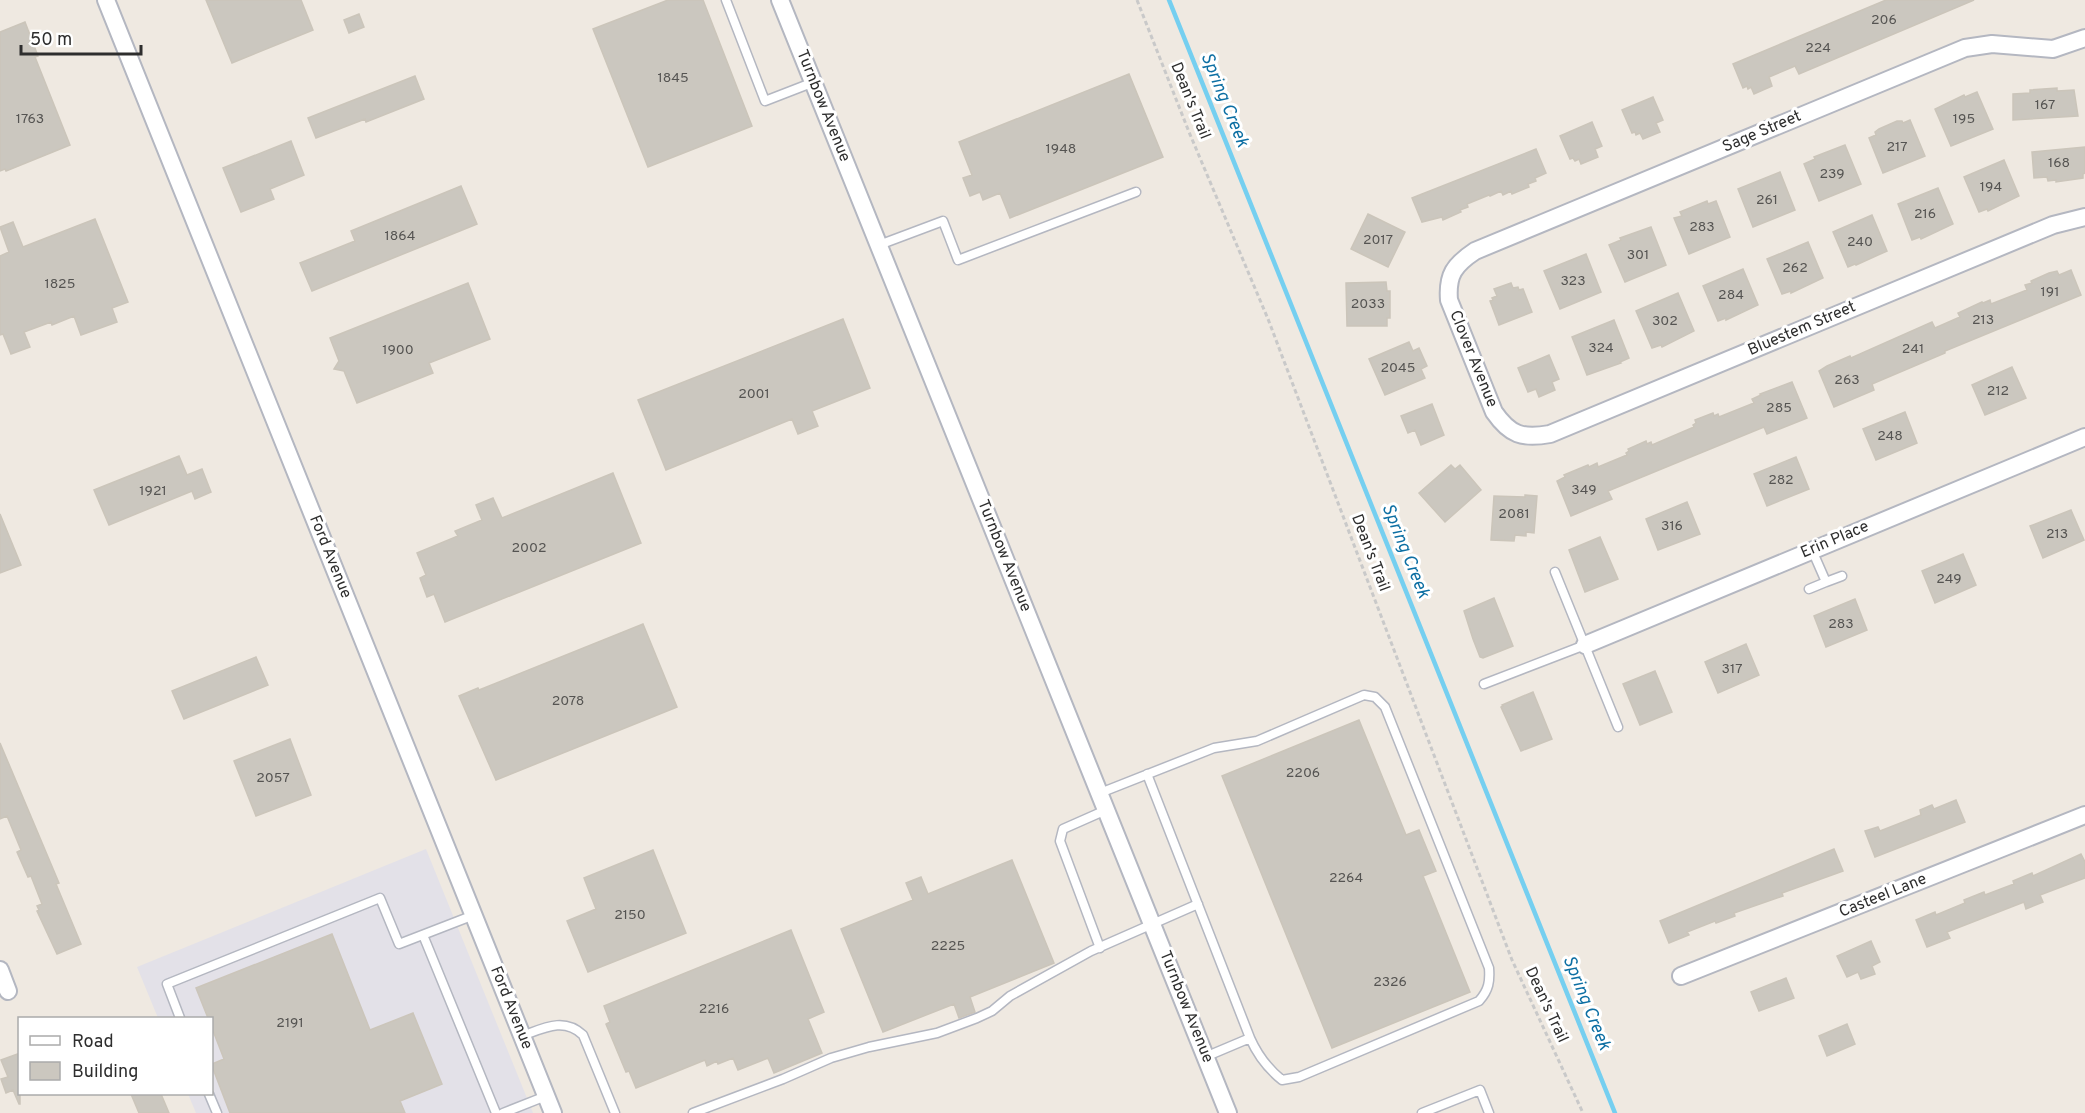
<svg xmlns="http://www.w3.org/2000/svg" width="2085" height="1113" font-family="Overpass,sans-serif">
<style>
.industrial{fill:#e3e1e8}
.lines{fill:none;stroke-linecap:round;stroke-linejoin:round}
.stream{stroke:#75cff0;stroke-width:4.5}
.building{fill:#cbc7bf;stroke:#cbc5ba;stroke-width:1.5}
.service-casing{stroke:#b4b7c1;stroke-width:11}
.minor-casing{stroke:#b4b7c1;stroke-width:20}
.path{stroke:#c9c9c9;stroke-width:3;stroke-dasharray:4.5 3;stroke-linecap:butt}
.service{stroke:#fff;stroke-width:8}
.minor{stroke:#fff;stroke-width:16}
.labels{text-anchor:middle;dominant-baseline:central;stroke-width:6;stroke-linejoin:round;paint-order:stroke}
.number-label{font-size:14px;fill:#555452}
.street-label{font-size:16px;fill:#2e2e2e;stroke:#fff}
.water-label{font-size:18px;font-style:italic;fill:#0d6fa3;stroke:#fff}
</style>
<rect width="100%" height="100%" fill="#efe9e1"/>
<path class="industrial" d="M 426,849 L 533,1113 L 196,1113 L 188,1094 L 212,1094 L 212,1018 L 158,1018 L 137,967 Z"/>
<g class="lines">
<path class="stream" d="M 1169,0 L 1615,1113"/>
</g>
<path class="building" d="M 206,0 L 301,0 L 313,30 L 232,63 Z
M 668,0 L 703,0 L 752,126 L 648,167 L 593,29 Z
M 1886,0 L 1974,0 L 1799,74 L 1795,66 L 1769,77 L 1772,86 L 1754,94 L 1751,87 L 1748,89 L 1747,86 L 1743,88 L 1733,64 Z
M 359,14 L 364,27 L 349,33 L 344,20 Z
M 25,22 L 38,56 L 35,57 L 70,145 L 6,171 L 5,169 L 0,171 L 0,32 Z
M 1129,74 L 1163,157 L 1010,218 L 1000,193 L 983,200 L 980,192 L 970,196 L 963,178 L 972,175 L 959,142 Z
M 415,76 L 424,99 L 366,122 L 365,119 L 316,138 L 308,118 Z
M 2057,88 L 2057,91 L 2074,90 L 2078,116 L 2013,120 L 2013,94 L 2030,93 L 2030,90 Z
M 1977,92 L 1993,129 L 1951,146 L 1935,109 L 1964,95 L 1965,97 Z
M 1653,97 L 1663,120 L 1656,123 L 1660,132 L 1643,139 L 1640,133 L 1636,135 L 1635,132 L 1632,133 L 1622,110 Z
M 1910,120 L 1925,156 L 1883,173 L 1869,138 L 1876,135 L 1875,132 L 1879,129 L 1897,121 L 1902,121 L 1903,123 Z
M 1592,122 L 1602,146 L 1595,149 L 1598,157 L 1581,164 L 1579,159 L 1575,161 L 1573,158 L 1570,159 L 1560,136 Z
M 291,141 L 304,175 L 270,189 L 274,199 L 241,212 L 223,168 Z
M 1845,145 L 1861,184 L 1819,201 L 1804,164 L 1815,159 L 1814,157 Z
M 2085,147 L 2085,173 L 2083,174 L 2083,178 L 2056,182 L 2056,180 L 2048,181 L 2047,177 L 2034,178 L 2032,152 Z
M 1536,149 L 1546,173 L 1535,178 L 1536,181 L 1528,184 L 1529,187 L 1512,194 L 1511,191 L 1503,195 L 1501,191 L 1490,196 L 1489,195 L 1467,204 L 1468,207 L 1460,210 L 1461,212 L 1443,220 L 1442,217 L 1422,222 L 1412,198 Z
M 2004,160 L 2019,196 L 1988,211 L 1987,209 L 1979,212 L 1964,177 Z
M 1780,172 L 1795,210 L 1753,227 L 1738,189 Z
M 461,186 L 477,224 L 312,291 L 300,263 L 355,241 L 351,231 Z
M 1938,188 L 1953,224 L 1921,239 L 1920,237 L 1912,240 L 1898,204 Z
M 1707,201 L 1708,204 L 1716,201 L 1730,237 L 1689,254 L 1674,218 L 1682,216 L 1680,212 Z
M 1368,214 L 1405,232 L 1388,267 L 1351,249 Z
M 1872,215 L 1887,251 L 1856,265 L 1855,264 L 1848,267 L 1833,232 Z
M 95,219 L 128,302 L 112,308 L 117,322 L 81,335 L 74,316 L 52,325 L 51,322 L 24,332 L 30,347 L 11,354 L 3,334 L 0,335 L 0,256 L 9,252 L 0,227 L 13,222 L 23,247 Z
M 1651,227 L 1666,265 L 1625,282 L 1609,245 L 1621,240 L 1620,238 Z
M 1808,242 L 1823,278 L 1791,293 L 1791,291 L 1782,294 L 1767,259 Z
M 1586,254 L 1601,292 L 1560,309 L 1544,271 Z
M 1743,269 L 1758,305 L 1726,320 L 1726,318 L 1718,321 L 1703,286 Z
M 2071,270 L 2081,295 L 1945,351 L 1945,353 L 1872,384 L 1874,390 L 1834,407 L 1819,371 L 1827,366 L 1850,356 L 1851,358 L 1932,322 L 1935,328 L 1960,317 L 1958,313 L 1982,302 L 1983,303 L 1990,300 L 1991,304 L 2027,290 L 2025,285 L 2032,283 L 2031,281 L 2049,273 L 2057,271 L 2059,275 Z
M 1386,282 L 1387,291 L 1390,291 L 1390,318 L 1387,318 L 1387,326 L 1347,326 L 1346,283 Z
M 468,283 L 490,339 L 429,363 L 433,373 L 357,403 L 344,371 L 334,369 L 339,361 L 330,338 Z
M 1511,283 L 1513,288 L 1518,287 L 1519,290 L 1523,289 L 1532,312 L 1499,325 L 1490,301 L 1493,300 L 1492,298 L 1497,296 L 1494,289 Z
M 1678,293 L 1694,331 L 1662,347 L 1661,345 L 1652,348 L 1636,311 Z
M 843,319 L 870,388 L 812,411 L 818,426 L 798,434 L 792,419 L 666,470 L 638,400 Z
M 1614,320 L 1629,358 L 1620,362 L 1621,363 L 1587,375 L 1572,337 Z
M 1409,342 L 1413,351 L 1419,348 L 1427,366 L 1421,369 L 1425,378 L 1385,395 L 1369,359 Z
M 1549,355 L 1559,379 L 1552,382 L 1555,390 L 1539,397 L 1536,389 L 1528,392 L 1518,368 Z
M 2012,367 L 2026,398 L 1985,415 L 1972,385 Z
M 1792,382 L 1807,418 L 1767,434 L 1764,427 L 1676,463 L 1608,491 L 1612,499 L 1571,516 L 1557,481 L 1565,477 L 1564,475 L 1588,465 L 1589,467 L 1597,463 L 1598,467 L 1627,455 L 1626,453 L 1629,451 L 1628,449 L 1646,441 L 1647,444 L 1651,442 L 1652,445 L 1694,427 L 1693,425 L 1696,423 L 1695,420 L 1713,413 L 1714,416 L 1718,414 L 1719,417 L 1754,403 L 1752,399 L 1761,395 L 1760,394 Z
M 1432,404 L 1444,435 L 1421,445 L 1415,430 L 1408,433 L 1401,416 Z
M 1905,412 L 1917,443 L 1876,460 L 1863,429 Z
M 179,456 L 187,475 L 202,469 L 211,492 L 195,499 L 192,491 L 109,525 L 94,490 Z
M 1796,457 L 1809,489 L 1767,506 L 1754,474 Z
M 1451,465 L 1455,469 L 1460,465 L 1481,490 L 1445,522 L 1419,493 Z
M 613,473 L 641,543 L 445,622 L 434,594 L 427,597 L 420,578 L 426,575 L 417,553 L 458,536 L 455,531 L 482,520 L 476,505 L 493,498 L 502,518 Z
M 1525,495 L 1537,496 L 1534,533 L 1526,532 L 1526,536 L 1515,535 L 1514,541 L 1491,540 L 1494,496 L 1525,497 Z
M 1687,502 L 1700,534 L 1658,550 L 1646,519 Z
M 2071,510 L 2084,540 L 2043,558 L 2030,526 Z
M 0,514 L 21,565 L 0,573 Z
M 1600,537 L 1618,579 L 1585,592 L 1569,550 Z
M 1963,554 L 1976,585 L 1935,603 L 1922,571 Z
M 1494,598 L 1513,646 L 1483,658 L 1480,657 L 1473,639 L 1464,611 Z
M 1855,599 L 1867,630 L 1826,647 L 1814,616 Z
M 643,624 L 677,707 L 496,780 L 459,696 L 478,688 L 479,690 Z
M 1746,644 L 1759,675 L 1718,693 L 1705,662 Z
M 256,657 L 268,685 L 184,719 L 172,691 Z
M 1655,671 L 1672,712 L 1640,725 L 1623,684 Z
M 1533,692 L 1552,739 L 1521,751 L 1501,707 L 1503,706 L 1502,705 Z
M 1359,720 L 1406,835 L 1419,830 L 1436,871 L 1423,876 L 1470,992 L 1332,1048 L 1222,776 Z
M 290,739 L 311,795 L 256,816 L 234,761 Z
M 0,743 L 59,883 L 56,884 L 81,944 L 57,954 L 37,911 L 39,910 L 37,906 L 42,904 L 31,876 L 28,877 L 17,852 L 21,850 L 7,816 L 0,819 Z
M 1956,800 L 1965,822 L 1875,857 L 1865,831 L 1878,827 L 1880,831 L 1921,815 L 1920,810 L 1932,805 L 1934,809 Z
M 1834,849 L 1843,871 L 1782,893 L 1783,896 L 1734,913 L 1735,916 L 1716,923 L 1715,921 L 1687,932 L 1689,935 L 1669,943 L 1660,921 Z
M 653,850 L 686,933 L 588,972 L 567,921 L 596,909 L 584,878 Z
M 2081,854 L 2085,862 L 2085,878 L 2040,895 L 2043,902 L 2026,909 L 2024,902 L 1947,932 L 1950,938 L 1927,947 L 1916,920 L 1935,912 L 1936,915 L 1965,903 L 1964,900 L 1984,892 L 1985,895 L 2014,884 L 2013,881 L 2032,873 L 2033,876 Z
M 1012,860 L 1054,963 L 970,997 L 975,1012 L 959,1018 L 954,1004 L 883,1032 L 841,929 L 913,900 L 906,883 L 921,877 L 928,894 Z
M 791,930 L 824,1012 L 808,1019 L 822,1053 L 774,1073 L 768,1058 L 738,1070 L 733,1058 L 718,1064 L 717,1061 L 707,1066 L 705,1060 L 636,1088 L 629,1071 L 626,1072 L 606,1024 L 610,1022 L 604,1006 Z
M 332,934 L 370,1030 L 413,1013 L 442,1084 L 400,1101 L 405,1113 L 230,1113 L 212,1066 L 212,1064 L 224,1059 L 212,1028 L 212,1018 L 208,1018 L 196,988 Z
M 1871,941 L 1880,962 L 1872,966 L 1875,974 L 1861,979 L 1858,972 L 1847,977 L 1837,956 Z
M 1786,978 L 1794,998 L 1759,1011 L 1751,992 Z
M 1847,1024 L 1855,1044 L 1827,1056 L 1819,1036 Z
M 20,1053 L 20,1104 L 19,1104 L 13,1090 L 6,1093 L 1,1079 L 8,1077 L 1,1060 Z
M 131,1094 L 161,1094 L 169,1113 L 139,1113 Z"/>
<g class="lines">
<defs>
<path id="service" d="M 726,0 L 765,101 L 814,82
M 879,245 L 943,221 L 958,260 L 1136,192
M 1812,550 L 1826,582 L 1842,576
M 1555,572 L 1618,727
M 1809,589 L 1826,582
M 1484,684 L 1585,645
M 1147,774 L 1250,1038
M 1100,793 L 1214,748 L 1257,741 L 1364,695 L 1375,697 L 1385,707 L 1489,968 C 1490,981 1489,990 1479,1001 L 1299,1077 L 1282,1080 C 1267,1068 1258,1056 1250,1038 L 1205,1057
M 423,935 L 496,1113
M 1100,948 L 1060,841 L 1063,829 L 1106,810
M 180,1018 L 167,984 L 380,898 L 399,944 L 474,915
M 522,1036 C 544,1028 564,1017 583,1035 L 615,1113
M 209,1094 L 217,1113
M 503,1113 L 546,1096
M 693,1113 L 783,1079 L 831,1058 L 869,1047 L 937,1033 L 977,1018 L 992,1011 L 1010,996 L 1091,951 L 1198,904
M 1422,1113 L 1480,1090 L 1489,1113"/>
<path id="minor" d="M 106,0 L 553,1113
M 780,0 L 1228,1113
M 2085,38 L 2053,49 L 1992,44 L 1965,48 L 1475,251 C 1454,265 1447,275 1449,300 L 1494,412 C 1510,435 1522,439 1550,434 L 2053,225 L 2085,217
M 1585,645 L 2085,437
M 0,970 L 8,991
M 1681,976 L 2085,815"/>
</defs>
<use href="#service" class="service-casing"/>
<use href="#minor" class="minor-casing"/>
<path class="path" d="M 1137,0 L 1189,132 L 1268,319 L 1512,960 L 1583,1113"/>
<use href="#service" class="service"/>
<use href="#minor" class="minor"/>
</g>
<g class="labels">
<g class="number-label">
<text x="1884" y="20">206</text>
<text x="1818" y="48">224</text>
<text x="673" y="78">1845</text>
<text x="2045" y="105">167</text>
<text x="30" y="119">1763</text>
<text x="1964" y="119">195</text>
<text x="1897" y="147">217</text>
<text x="1061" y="149">1948</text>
<text x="2059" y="163">168</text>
<text x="1832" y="174">239</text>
<text x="1991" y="187">194</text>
<text x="1767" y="200">261</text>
<text x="1925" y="214">216</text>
<text x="1702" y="227">283</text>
<text x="400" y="236">1864</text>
<text x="1378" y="240">2017</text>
<text x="1860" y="242">240</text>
<text x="1638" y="255">301</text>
<text x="1795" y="268">262</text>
<text x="1573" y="281">323</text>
<text x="60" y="284">1825</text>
<text x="2050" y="292">191</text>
<text x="1731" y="295">284</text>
<text x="1368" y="304">2033</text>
<text x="1983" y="320">213</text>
<text x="1665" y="321">302</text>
<text x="1601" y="348">324</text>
<text x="1913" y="349">241</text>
<text x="398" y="350">1900</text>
<text x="1398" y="368">2045</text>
<text x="1847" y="380">263</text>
<text x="1998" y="391">212</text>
<text x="754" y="394">2001</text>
<text x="1779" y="408">285</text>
<text x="1890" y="436">248</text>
<text x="1781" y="480">282</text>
<text x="1584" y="490">349</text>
<text x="153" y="491">1921</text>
<text x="1514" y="514">2081</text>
<text x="1672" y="526">316</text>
<text x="2057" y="534">213</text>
<text x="529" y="548">2002</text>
<text x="1949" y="579">249</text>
<text x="1841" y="624">283</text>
<text x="1732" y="669">317</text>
<text x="568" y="701">2078</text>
<text x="1303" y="773">2206</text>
<text x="273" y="778">2057</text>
<text x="1346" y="878">2264</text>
<text x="630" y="915">2150</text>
<text x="948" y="946">2225</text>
<text x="1390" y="982">2326</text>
<text x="714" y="1009">2216</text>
<text x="290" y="1023">2191</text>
</g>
<g class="street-label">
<text transform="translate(1190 101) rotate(68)">Dean's Trail</text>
<text transform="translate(823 106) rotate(68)">Turnbow Avenue</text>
<text transform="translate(1762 132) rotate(-23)">Sage Street</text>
<text transform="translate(1802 329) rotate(-23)">Bluestem Street</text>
<text transform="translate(1473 359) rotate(68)">Clover Avenue</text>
<text transform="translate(1835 540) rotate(-23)">Erin Place</text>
<text transform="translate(1370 553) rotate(69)">Dean's Trail</text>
<text transform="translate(1004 556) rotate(68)">Turnbow Avenue</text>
<text transform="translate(330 557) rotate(68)">Ford Avenue</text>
<text transform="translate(1883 896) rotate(-22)">Casteel Lane</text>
<text transform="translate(1546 1005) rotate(65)">Dean's Trail</text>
<text transform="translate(1186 1007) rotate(68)">Turnbow Avenue</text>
<text transform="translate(511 1008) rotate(68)">Ford Avenue</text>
</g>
<g class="water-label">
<text transform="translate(1224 100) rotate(68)">Spring Creek</text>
<text transform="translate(1405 551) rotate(68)">Spring Creek</text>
<text transform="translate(1586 1003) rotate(68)">Spring Creek</text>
</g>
</g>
<rect x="18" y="1017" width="195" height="78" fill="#ffffff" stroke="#ababab" stroke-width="1.5"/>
<rect x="30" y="1036" width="30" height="9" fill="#ffffff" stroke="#ababab" stroke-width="1.5"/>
<text x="72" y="1047" font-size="18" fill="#2e2e2e">Road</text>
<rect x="30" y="1062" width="30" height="18" fill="#cbc7bf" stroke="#ababab" stroke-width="1.5"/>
<text x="72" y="1077" font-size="18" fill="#2e2e2e">Building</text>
<path d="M21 45v9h120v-9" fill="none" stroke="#2e2e2e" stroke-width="3"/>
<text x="30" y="45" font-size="18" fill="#2e2e2e" stroke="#ffffff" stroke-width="4.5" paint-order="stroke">50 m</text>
</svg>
